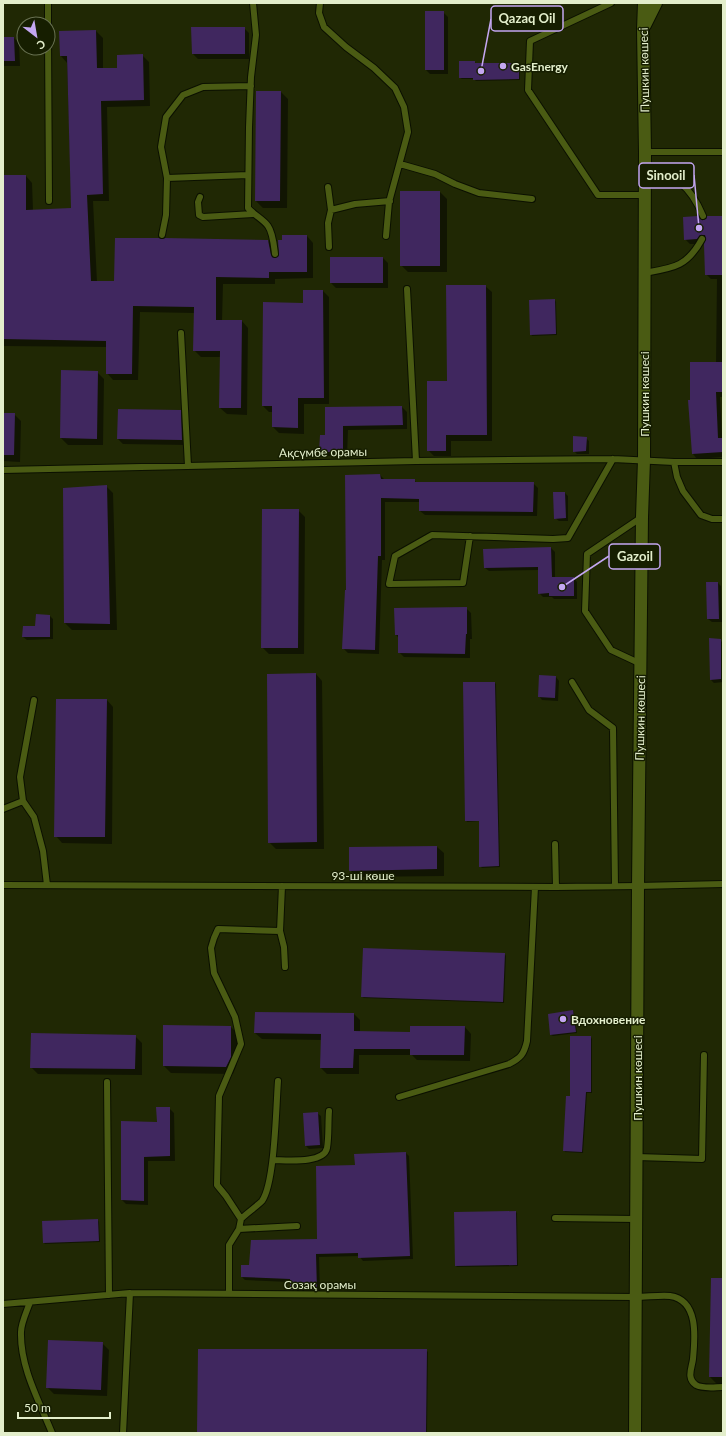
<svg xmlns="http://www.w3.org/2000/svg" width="726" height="1436" font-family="Lato,sans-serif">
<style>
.shadow{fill:#0007}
.building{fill:#40275f}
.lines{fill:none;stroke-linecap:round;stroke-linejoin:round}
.service-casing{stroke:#0b1000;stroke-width:8}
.secondary-casing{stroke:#0b1000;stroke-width:14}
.service{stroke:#4a5b13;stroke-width:6}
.secondary{stroke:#4a5b13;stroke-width:12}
.poi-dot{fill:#c4a7f1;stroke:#161e00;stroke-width:1.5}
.labels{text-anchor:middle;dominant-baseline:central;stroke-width:3;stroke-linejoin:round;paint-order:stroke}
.poi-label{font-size:12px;font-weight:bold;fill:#e3eecb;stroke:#161e00;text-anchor:start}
.street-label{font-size:12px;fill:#e3eecb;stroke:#161e00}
.leader{fill:none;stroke:#c4a7f1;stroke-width:1.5}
.callout-dot{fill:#c4a7f1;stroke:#161e00;stroke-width:1.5}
.callout{fill:#161e00;stroke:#c4a7f1;stroke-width:1.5}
.callout-label{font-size:13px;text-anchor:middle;font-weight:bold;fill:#e3eecb}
</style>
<rect width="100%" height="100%" fill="#202804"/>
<path class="shadow" d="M 443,12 L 448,17 L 448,74 L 430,74 L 426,70 Z
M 192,28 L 244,28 L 249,33 L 249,59 L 198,59 L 193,54 Z
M 96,31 L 103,38 L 103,69 L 118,69 L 143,56 L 149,62 L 150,106 L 107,107 L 109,201 L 93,201 L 97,282 L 115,282 L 268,241 L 275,247 L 276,259 L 307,236 L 313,243 L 313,278 L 275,279 L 275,284 L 223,284 L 222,321 L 242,321 L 248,328 L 247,415 L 227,414 L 220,408 L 221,357 L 201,357 L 194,350 L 194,313 L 140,312 L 138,380 L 113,380 L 107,373 L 107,347 L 3,346 L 3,176 L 26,176 L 32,183 L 33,210 L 72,209 L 67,63 L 61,56 Z
M 3,38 L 14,38 L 19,43 L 20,66 L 3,66 Z
M 474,62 L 476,63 L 518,64 L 520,65 L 520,80 L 476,81 L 474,79 L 462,79 L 460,78 Z
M 281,92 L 288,99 L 287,208 L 263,208 L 256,201 Z
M 440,192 L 447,199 L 447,272 L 408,272 L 401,265 Z
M 722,217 L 723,218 L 723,397 L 720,397 L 723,457 L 697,459 L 693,454 L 716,363 L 717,279 L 711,279 L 706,274 L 709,237 L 702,244 L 690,244 L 685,239 L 702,221 Z
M 383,258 L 388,263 L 388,288 L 336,288 L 331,283 Z
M 485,286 L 492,292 L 492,441 L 451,441 L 451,456 L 434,456 L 428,450 L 448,382 Z
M 323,291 L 329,297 L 329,404 L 304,404 L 304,434 L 279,433 L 273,427 L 273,412 L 269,412 L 263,406 L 304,304 Z
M 555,300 L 556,302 L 557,335 L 532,336 L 531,334 L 530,301 Z
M 97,372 L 104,379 L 103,445 L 68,445 L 61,438 Z
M 402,407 L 407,412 L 407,429 L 348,430 L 347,456 L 325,456 L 320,451 L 326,436 L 326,408 Z
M 180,411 L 185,416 L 187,445 L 123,444 L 118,439 Z
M 3,414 L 14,414 L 21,421 L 20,462 L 3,461 Z
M 586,438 L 589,441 L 589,454 L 577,454 L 574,451 Z
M 380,475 L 385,480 L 414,480 L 417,483 L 533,483 L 538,488 L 537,516 L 425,515 L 420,511 L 420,502 L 385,502 L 385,560 L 382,560 L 379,654 L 348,653 L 343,648 L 347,591 Z
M 106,486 L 113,493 L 117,630 L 72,630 L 65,623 Z
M 565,493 L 568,496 L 568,521 L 559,521 L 555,518 Z
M 298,510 L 305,517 L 304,654 L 269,654 L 262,647 Z
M 551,548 L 555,552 L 555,578 L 574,578 L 577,582 L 577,599 L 554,599 L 552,597 L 543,597 L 539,593 L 539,570 L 489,571 L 485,568 L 484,550 Z
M 718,583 L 721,586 L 722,622 L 712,622 L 708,619 Z
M 466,608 L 471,613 L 472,639 L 470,639 L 470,658 L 404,657 L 399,652 L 399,638 L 396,635 Z
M 37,615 L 50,616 L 53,619 L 53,639 L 27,640 L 23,637 L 36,627 Z
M 720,640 L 723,643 L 723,682 L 714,683 L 711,680 Z
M 316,674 L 322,681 L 324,849 L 276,849 L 269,842 Z
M 540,676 L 556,677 L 559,681 L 558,701 L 542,700 L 539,696 Z
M 495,683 L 496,684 L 500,867 L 482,868 L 480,866 L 480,821 L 467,822 L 466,820 Z
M 107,700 L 113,707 L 112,844 L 62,843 L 56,836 Z
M 437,847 L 444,853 L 444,876 L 357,877 L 350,870 Z
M 505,954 L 506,956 L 504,1003 L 364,998 L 362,997 Z
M 573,1011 L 574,1013 L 577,1033 L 553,1036 L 551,1035 L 549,1015 Z
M 354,1014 L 360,1020 L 360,1033 L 411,1033 L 465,1027 L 471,1034 L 470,1061 L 417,1060 L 412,1055 L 359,1055 L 359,1074 L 327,1074 L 321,1068 L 322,1040 L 262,1039 L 255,1033 Z
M 231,1027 L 238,1034 L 237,1064 L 233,1074 L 171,1073 L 164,1066 Z
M 135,1036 L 142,1043 L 142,1075 L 38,1074 L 31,1067 Z
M 591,1037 L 592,1039 L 592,1093 L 587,1093 L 583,1153 L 565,1152 L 564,1150 L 571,1097 Z
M 169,1108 L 174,1113 L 175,1161 L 148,1161 L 148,1205 L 126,1204 L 122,1200 L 158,1123 Z
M 317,1113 L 321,1116 L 323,1148 L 309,1149 L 306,1146 Z
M 406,1153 L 409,1156 L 413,1259 L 363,1261 L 359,1256 L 319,1257 L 320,1293 L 295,1293 L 291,1289 L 291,1282 L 245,1280 L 242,1277 L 250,1266 L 318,1240 Z
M 516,1212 L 517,1213 L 518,1266 L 457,1267 L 456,1266 Z
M 98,1220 L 99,1222 L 100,1242 L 45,1244 L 44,1243 Z
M 723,1279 L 723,1384 L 717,1384 L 710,1377 Z
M 102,1343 L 109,1350 L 107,1396 L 54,1394 L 47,1387 Z
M 426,1350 L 428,1352 L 427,1433 L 198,1433 Z"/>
<path class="building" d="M 425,11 L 444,11 L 444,70 L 425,70 Z
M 191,27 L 245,27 L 245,54 L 192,54 Z
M 96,30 L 97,68 L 117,68 L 117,55 L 143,54 L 144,100 L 101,101 L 103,194 L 87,195 L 91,281 L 114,281 L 115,238 L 159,238 L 162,239 L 165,238 L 268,240 L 271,255 L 275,258 L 279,255 L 278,240 L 282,240 L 282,235 L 307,235 L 307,272 L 269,272 L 269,278 L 216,277 L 216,320 L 242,320 L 241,408 L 219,408 L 220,351 L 193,351 L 194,307 L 133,306 L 132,374 L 106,374 L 106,341 L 3,339 L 3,175 L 26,175 L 26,210 L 71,208 L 67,56 L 60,56 L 59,31 Z
M 3,37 L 14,37 L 15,61 L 3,61 Z
M 459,61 L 475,61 L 475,63 L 519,63 L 519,79 L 473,80 L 473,78 L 459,78 Z
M 256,91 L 281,91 L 280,201 L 255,201 Z
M 400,191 L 440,191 L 440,266 L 400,266 Z
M 698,216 L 700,219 L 703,220 L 706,219 L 707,216 L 722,216 L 723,275 L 705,275 L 704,244 L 706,239 L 705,235 L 700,235 L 697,239 L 684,240 L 683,217 Z
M 330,257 L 383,257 L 383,283 L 330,283 Z
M 446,285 L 486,285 L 487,435 L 446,435 L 446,451 L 427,451 L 427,381 L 447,381 Z
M 303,290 L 323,290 L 324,398 L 298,398 L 298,428 L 272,427 L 272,406 L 262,406 L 263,302 L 303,303 Z
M 555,299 L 556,334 L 530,335 L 529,300 Z
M 690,362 L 723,362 L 723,392 L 716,392 L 718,438 L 723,438 L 723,452 L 692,454 L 688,400 L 690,400 Z
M 61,370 L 98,371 L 97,439 L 60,438 Z
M 402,406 L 403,425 L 343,426 L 343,452 L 319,452 L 320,435 L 325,435 L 325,407 Z
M 118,409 L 181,410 L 182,440 L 117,439 Z
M 3,413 L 15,413 L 14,455 L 3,455 Z
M 573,436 L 587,437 L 586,451 L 573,452 Z
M 380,474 L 381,479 L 415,479 L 415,482 L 534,482 L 533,512 L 419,511 L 419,499 L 381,498 L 381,556 L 378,556 L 375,650 L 342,649 L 345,590 L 346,590 L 345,475 Z
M 107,485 L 110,624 L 64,623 L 63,488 Z
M 553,492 L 565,492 L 566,518 L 554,519 Z
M 262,509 L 299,509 L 298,648 L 261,648 Z
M 551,547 L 552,577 L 574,577 L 574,596 L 549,596 L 549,593 L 538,594 L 538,567 L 484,568 L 483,549 Z
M 706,582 L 718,582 L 719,619 L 707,619 Z
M 467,607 L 467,634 L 466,634 L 465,654 L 398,653 L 398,635 L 395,635 L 394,608 Z
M 36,614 L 50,615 L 50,637 L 22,637 L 23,626 L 35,626 Z
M 709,638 L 721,639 L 721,679 L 710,680 Z
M 316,673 L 317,842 L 268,843 L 267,674 Z
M 539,675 L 556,676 L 555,698 L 538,697 Z
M 463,682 L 495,682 L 499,866 L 479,867 L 479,821 L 465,821 Z
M 56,699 L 107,699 L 105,837 L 54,837 Z
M 437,846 L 437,869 L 349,871 L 349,847 Z
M 363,948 L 505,953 L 503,1002 L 361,997 Z
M 573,1010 L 576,1032 L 550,1035 L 548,1014 Z
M 255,1012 L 354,1013 L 354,1031 L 410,1032 L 410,1026 L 465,1026 L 464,1055 L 410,1055 L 410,1049 L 354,1049 L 353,1068 L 320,1068 L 321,1034 L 254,1033 Z
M 163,1025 L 231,1026 L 231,1057 L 226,1067 L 163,1066 Z
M 31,1033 L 136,1035 L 135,1069 L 30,1068 Z
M 570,1036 L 591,1036 L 591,1092 L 586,1092 L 582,1152 L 563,1151 L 566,1096 L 570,1096 Z
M 156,1107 L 170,1107 L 170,1156 L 144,1157 L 144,1201 L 121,1200 L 121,1121 L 157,1122 Z
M 318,1112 L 320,1145 L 305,1146 L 303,1113 Z
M 406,1152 L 410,1256 L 358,1258 L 358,1253 L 316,1254 L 317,1290 L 290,1290 L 290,1279 L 241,1277 L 241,1265 L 249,1265 L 251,1240 L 317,1239 L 316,1166 L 355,1165 L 354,1154 Z
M 516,1211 L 517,1265 L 455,1266 L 454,1212 Z
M 98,1219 L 99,1241 L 43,1243 L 42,1221 Z
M 711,1278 L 723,1278 L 723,1377 L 709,1377 Z
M 48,1340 L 103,1342 L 101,1390 L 46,1388 Z
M 198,1349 L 427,1349 L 426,1433 L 197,1433 Z"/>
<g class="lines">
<defs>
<path id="service" d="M 48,3 L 48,24
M 253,3 L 256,35 L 251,77 L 249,127 L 248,208 C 254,215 263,219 268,226 C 273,233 274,246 275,254
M 320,3 L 319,13 L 324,27 L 346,47 L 374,68 L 395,88 L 404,107 L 408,132 L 389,202 L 386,236
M 611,3 L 530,41 L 528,90 L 598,195 L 644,195
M 48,36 L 49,201
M 645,152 L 723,152
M 400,164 L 435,174 L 455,184 L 479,193 L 532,199
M 644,167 C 677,178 689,183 703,216
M 167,178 L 248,175
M 328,187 L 331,210 L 328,223 L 329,247
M 200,197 L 198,202 L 199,215 L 203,217 L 253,214
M 331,210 L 355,204 L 390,201
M 162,235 L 166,215 L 167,178 L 161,147 L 166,117 L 183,95 L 203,87 L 251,86
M 644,273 C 673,268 687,267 702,239
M 407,289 L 416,461
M 181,333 L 188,466
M 674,462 L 677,477 L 683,491 L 701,515 L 712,519 L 723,519
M 3,470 L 416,461 L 613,459 L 674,462 L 723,462
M 470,536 L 463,583 L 389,584 L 395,556 L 432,535 L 553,539 L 568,538 L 613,459
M 641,664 L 611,650 L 585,611 L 587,554 L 642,517
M 572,682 L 589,710 L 613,728 L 615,886
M 34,700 L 20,777 L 23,801 L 34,817 L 43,851 L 47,885
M 3,809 L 23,801
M 555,844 L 556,887
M 3,885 L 556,887 L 638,886 L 723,884
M 280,931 L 282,886
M 107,1082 L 109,1295
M 399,1097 L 509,1064 C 521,1058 524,1054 527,1041 L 535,887
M 637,1157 L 702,1159 L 704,1055
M 273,1160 C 286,1160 324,1164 327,1148 C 329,1137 328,1123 329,1111
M 555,1218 L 636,1219
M 241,1219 C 247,1213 256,1207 262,1201 C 275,1183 276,1106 278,1081
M 239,1229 L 297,1226
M 229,1294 L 229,1245 L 239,1229 L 241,1219 L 226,1196 L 217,1185 L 219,1096 L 241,1044 L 235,1017 L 214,973 L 211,948 L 214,938 L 218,929 L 280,931 L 284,947 L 285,967
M 30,1302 C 27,1311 21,1323 21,1332 C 20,1367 39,1401 52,1433
M 3,1304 L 130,1293 L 636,1297 C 647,1297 660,1295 670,1296 C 699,1300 695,1338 693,1359 C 692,1368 686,1378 696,1385 C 703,1389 715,1387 723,1387
M 123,1433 L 130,1293"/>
<path id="secondary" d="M 645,25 L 656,3
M 635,1433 L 638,886 L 642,517 L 644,460 L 645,152 L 643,30 L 644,3"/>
</defs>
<use href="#service" class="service-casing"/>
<use href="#secondary" class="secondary-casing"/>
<use href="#service" class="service"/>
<use href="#secondary" class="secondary"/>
</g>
<g class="poi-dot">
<circle cx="503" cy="66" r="4"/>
<circle cx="563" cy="1019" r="4"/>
</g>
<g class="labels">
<g class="poi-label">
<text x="511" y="66">GasEnergy</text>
<text x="571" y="1019">Вдохновение</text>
</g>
<g class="street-label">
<text transform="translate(644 70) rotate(-91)">Пушкин көшесі</text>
<text transform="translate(644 394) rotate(-90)">Пушкин көшесі</text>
<text transform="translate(323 452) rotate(-1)">Ақсүмбе орамы</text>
<text transform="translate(640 718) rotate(-89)">Пушкин көшесі</text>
<text x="363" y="875">93-ші көше</text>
<text transform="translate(637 1078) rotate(-90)">Пушкин көшесі</text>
<text x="320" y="1284">Созақ орамы</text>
</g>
</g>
<path class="leader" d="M481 71L491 19M699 228L694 175M562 587L609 556"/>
<g class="callout-dot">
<circle cx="481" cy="71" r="4"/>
<circle cx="699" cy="228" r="4"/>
<circle cx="562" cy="587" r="4"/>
</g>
<g class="callout">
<rect x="491" y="6" width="72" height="25" rx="4"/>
<rect x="639" y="163" width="55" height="25" rx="4"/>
<rect x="609" y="544" width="51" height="25" rx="4"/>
</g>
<g class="callout-label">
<text x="527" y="23">Qazaq Oil</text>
<text x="666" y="180">Sinooil</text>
<text x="635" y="561">Gazoil</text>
</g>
<rect width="726" height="1436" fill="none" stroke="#e3eecb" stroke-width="8"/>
<g transform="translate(36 36) rotate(149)"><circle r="19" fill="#161e00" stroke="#687151"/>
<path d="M0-3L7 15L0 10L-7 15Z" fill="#c4a7f1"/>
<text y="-6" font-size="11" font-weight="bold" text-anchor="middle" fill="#e3eecb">С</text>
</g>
<path d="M18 1412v6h92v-6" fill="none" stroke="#e3eecb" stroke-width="2"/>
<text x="24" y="1412" font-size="12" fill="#e3eecb" stroke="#161e00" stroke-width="3" paint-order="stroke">50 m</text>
</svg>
